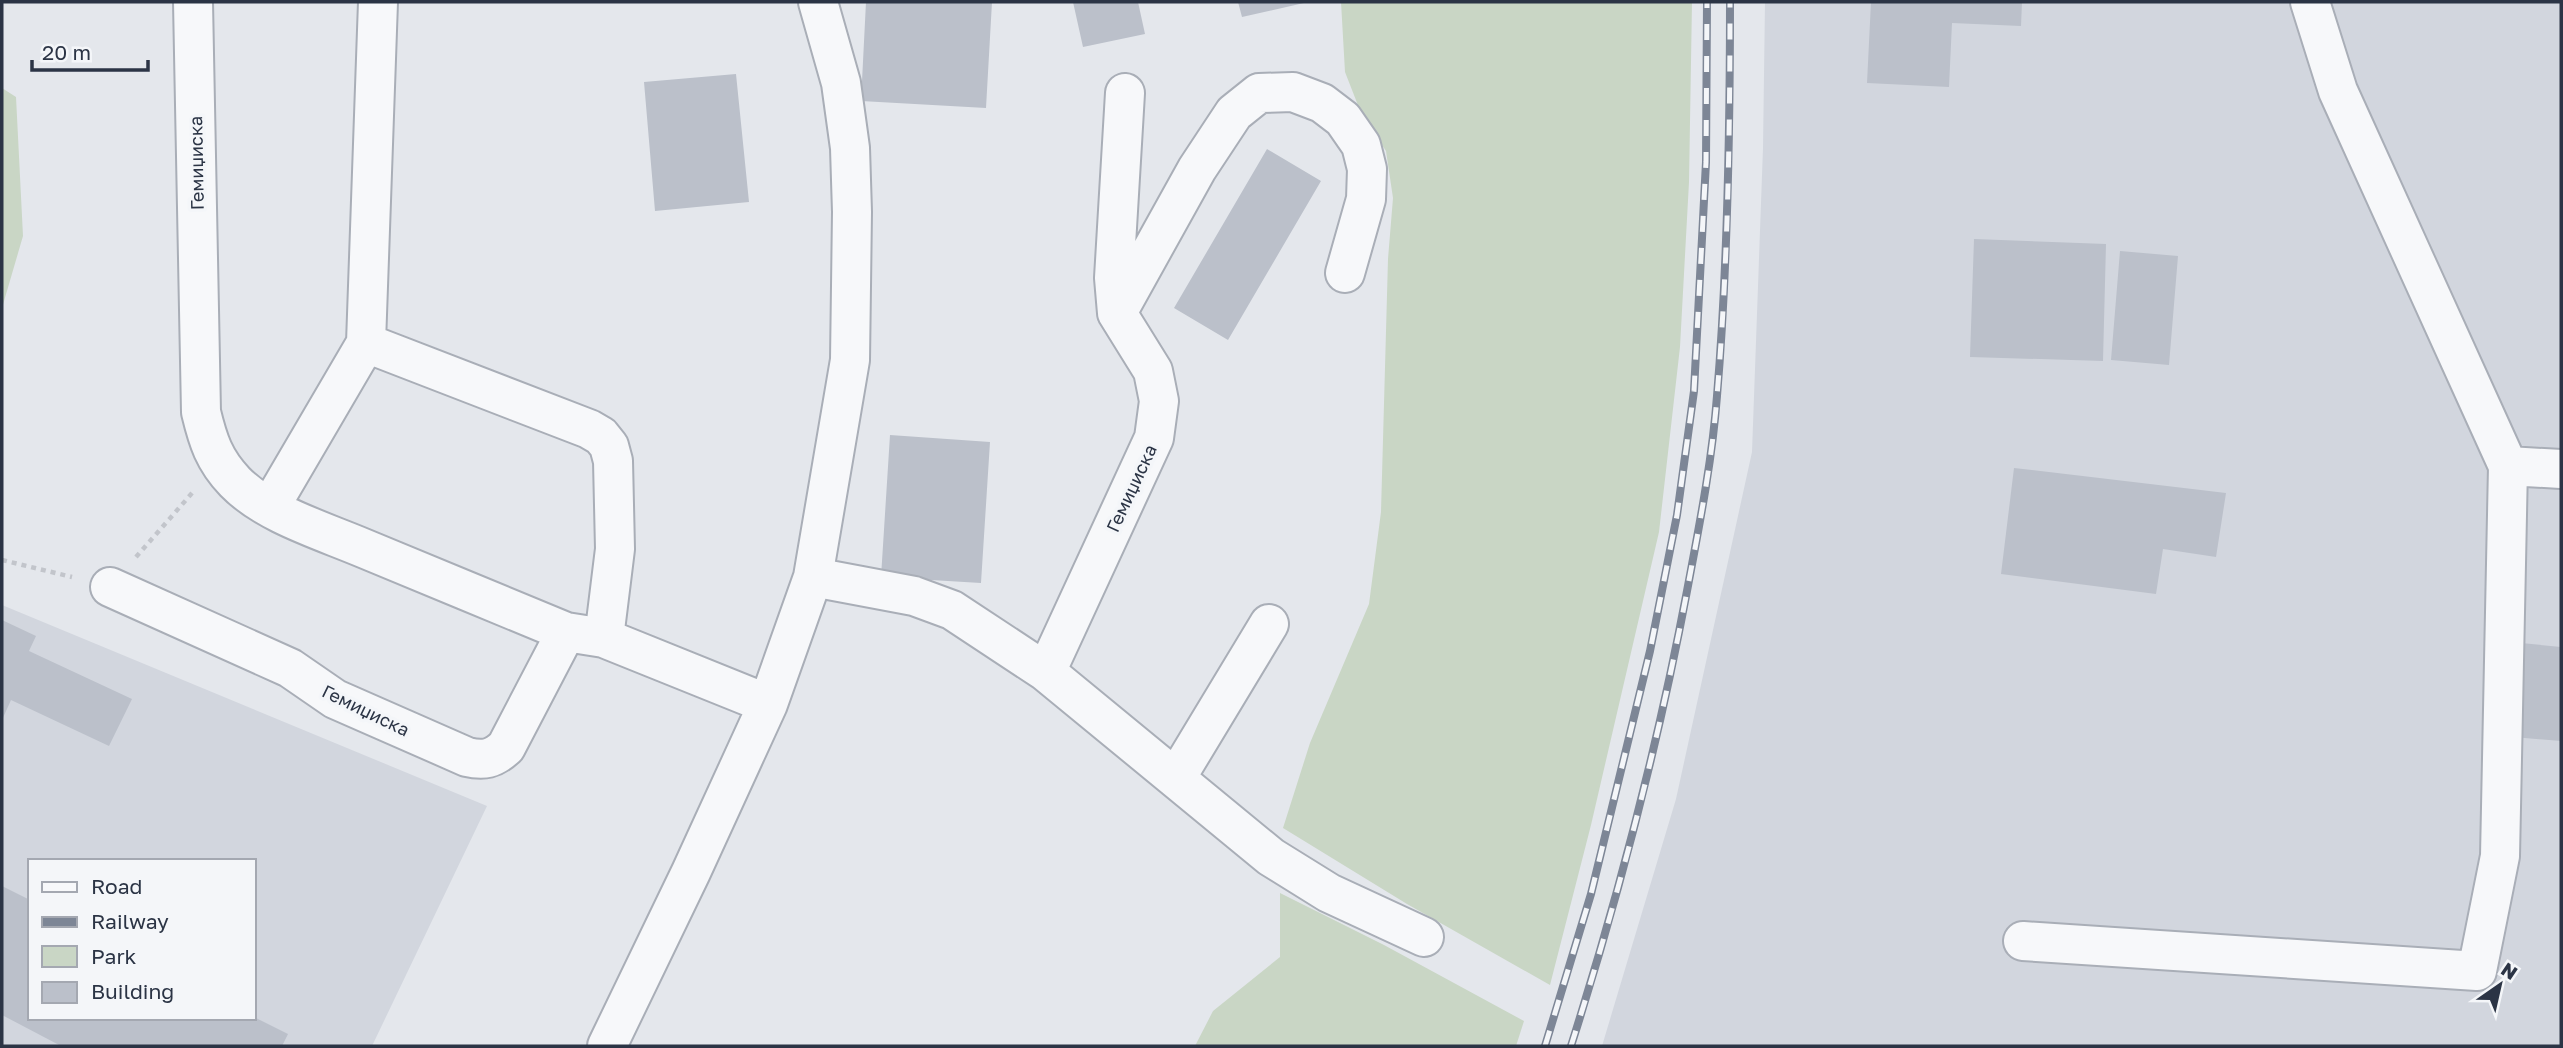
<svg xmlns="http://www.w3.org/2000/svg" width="2563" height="1048" font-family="'Golos Text',sans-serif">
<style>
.built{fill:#d2d6de;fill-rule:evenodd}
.green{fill:#c9d6c5}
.building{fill:#bbc0ca}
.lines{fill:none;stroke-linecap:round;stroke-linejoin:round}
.minor-casing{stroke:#a9aeb7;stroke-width:42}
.path{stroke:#c2c5cb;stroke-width:4.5;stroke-dasharray:5 5;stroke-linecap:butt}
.minor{stroke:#f7f8fa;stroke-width:38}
.rail-casing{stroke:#7d8696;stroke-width:8}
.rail{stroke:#f4f6f9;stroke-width:5;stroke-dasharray:16;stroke-linecap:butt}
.labels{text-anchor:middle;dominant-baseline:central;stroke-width:7;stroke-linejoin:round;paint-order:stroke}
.street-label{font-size:18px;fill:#2b3445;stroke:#f4f6f9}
</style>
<rect width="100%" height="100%" fill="#e4e7ec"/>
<path class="built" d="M 1765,2 L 2561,2 L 2561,1046 L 1602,1046 L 1676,799 L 1752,452 L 1763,148 Z
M 2,605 L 487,806 L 372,1046 L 2,1046 ZM 30,861 L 254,861 L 254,1018 L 30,1018 Z"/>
<path class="green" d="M 1341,2 L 1692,2 L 1689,182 L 1680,347 L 1659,532 L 1591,825 L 1550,985 L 1407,904 L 1283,828 L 1310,743 L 1369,604 L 1381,512 L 1388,259 L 1393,198 L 1386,151 L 1361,113 L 1345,72 Z
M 2,88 L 16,97 L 23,236 L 2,308 Z
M 1280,893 L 1384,945 L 1524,1021 L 1516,1046 L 1195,1046 L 1213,1011 L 1280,957 Z"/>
<path class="building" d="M 866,2 L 992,2 L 986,108 L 861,101 Z
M 1073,2 L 1138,2 L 1145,34 L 1083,47 Z
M 1238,2 L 1304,2 L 1304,3 L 1242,17 Z
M 1871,2 L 2022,2 L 2021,26 L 1952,23 L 1949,87 L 1867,83 Z
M 736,74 L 749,202 L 655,211 L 644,82 Z
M 1267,149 L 1321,181 L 1228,340 L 1174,308 Z
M 1974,239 L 2106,244 L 2103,361 L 1970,357 Z
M 2120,251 L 2178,256 L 2169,365 L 2111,360 Z
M 890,435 L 990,442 L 981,583 L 881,577 Z
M 2014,468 L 2226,493 L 2216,557 L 2163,549 L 2156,594 L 2001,574 Z
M 2,620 L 36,636 L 29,651 L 132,699 L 109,746 L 11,700 L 2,720 Z
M 2521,643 L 2561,647 L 2561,741 L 2513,737 Z
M 2,886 L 30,900 L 30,1018 L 254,1017 L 288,1034 L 282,1046 L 61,1046 L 2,1015 Z"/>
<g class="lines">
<defs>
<path id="minor" d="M 193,2 L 201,412 C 208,441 214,460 235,482 C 266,514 323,531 363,548 C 431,576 498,604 566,632 L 604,638 L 768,704
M 1117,313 L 1197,169 L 1234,113 L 1259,93 L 1293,92 L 1322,103 L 1343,119 L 1361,145 L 1367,169 L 1366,199 L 1345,273
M 366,343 L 589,429 L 601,436 L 609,446 L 613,461 L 615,549 L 604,638
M 2508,466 L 2561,469
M 270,507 L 366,343 L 378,2
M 813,577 L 914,596 L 952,610 L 1046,672 L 1271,857 L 1329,893 L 1424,937
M 110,587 L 290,668 L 335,699 L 467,757 C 484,761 493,759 506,747 L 566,632
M 1046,672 L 1154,438 L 1159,401 L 1153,371 L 1117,313 L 1114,278 L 1125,93
M 1176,778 L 1269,624
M 2023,941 L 2477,971 L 2500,856 L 2508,466 L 2338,91 L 2310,2
M 607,1046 L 691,872 L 768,704 L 813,577 L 850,360 L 852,212 L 850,148 L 841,83 L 818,2"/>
</defs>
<use href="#minor" class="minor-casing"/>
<path class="path" d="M 136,557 L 193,492
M 2,560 L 72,577"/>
<use href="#minor" class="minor"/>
<defs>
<path id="rail" d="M 1545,1046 L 1591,894 L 1650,651 L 1677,515 L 1694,391 L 1706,162 L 1707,2
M 1571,1046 C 1618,898 1658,745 1687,591 C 1699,527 1712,462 1717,396 C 1728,265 1730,133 1730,2"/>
</defs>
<use href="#rail" class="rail-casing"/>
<use href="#rail" class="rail"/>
</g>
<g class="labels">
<g class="street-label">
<text transform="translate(196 163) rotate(-91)">Гемиџиска</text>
<text transform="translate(1131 488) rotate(-65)">Гемиџиска</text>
<text transform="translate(366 710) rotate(26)">Гемиџиска</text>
</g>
</g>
<rect width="2563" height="1048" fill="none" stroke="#2b3445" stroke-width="7"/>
<rect x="28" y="859" width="228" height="161" fill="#f4f6f9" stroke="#a4a8b1" stroke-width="2"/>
<rect x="42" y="882" width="35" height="10" fill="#f7f8fa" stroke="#a4a8b1" stroke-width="2"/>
<text x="91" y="894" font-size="21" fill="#2b3445">Road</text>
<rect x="42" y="917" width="35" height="10" fill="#7d8696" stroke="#a4a8b1" stroke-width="2"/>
<text x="91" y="929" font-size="21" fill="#2b3445">Railway</text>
<rect x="42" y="946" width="35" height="21" fill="#c9d6c5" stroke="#a4a8b1" stroke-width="2"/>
<text x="91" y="964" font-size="21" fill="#2b3445">Park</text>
<rect x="42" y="982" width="35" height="21" fill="#bbc0ca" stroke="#a4a8b1" stroke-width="2"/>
<text x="91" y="999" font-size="21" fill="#2b3445">Building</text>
<g transform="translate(2500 985) rotate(34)" stroke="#f4f6f9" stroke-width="5" paint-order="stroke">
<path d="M0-5L12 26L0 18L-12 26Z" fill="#2b3445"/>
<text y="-10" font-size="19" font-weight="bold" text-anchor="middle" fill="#2b3445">N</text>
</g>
<path d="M32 60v10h116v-10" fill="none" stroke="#2b3445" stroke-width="3.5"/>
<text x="42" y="60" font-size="21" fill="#2b3445" stroke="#f4f6f9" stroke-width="5" paint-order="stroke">20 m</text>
</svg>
